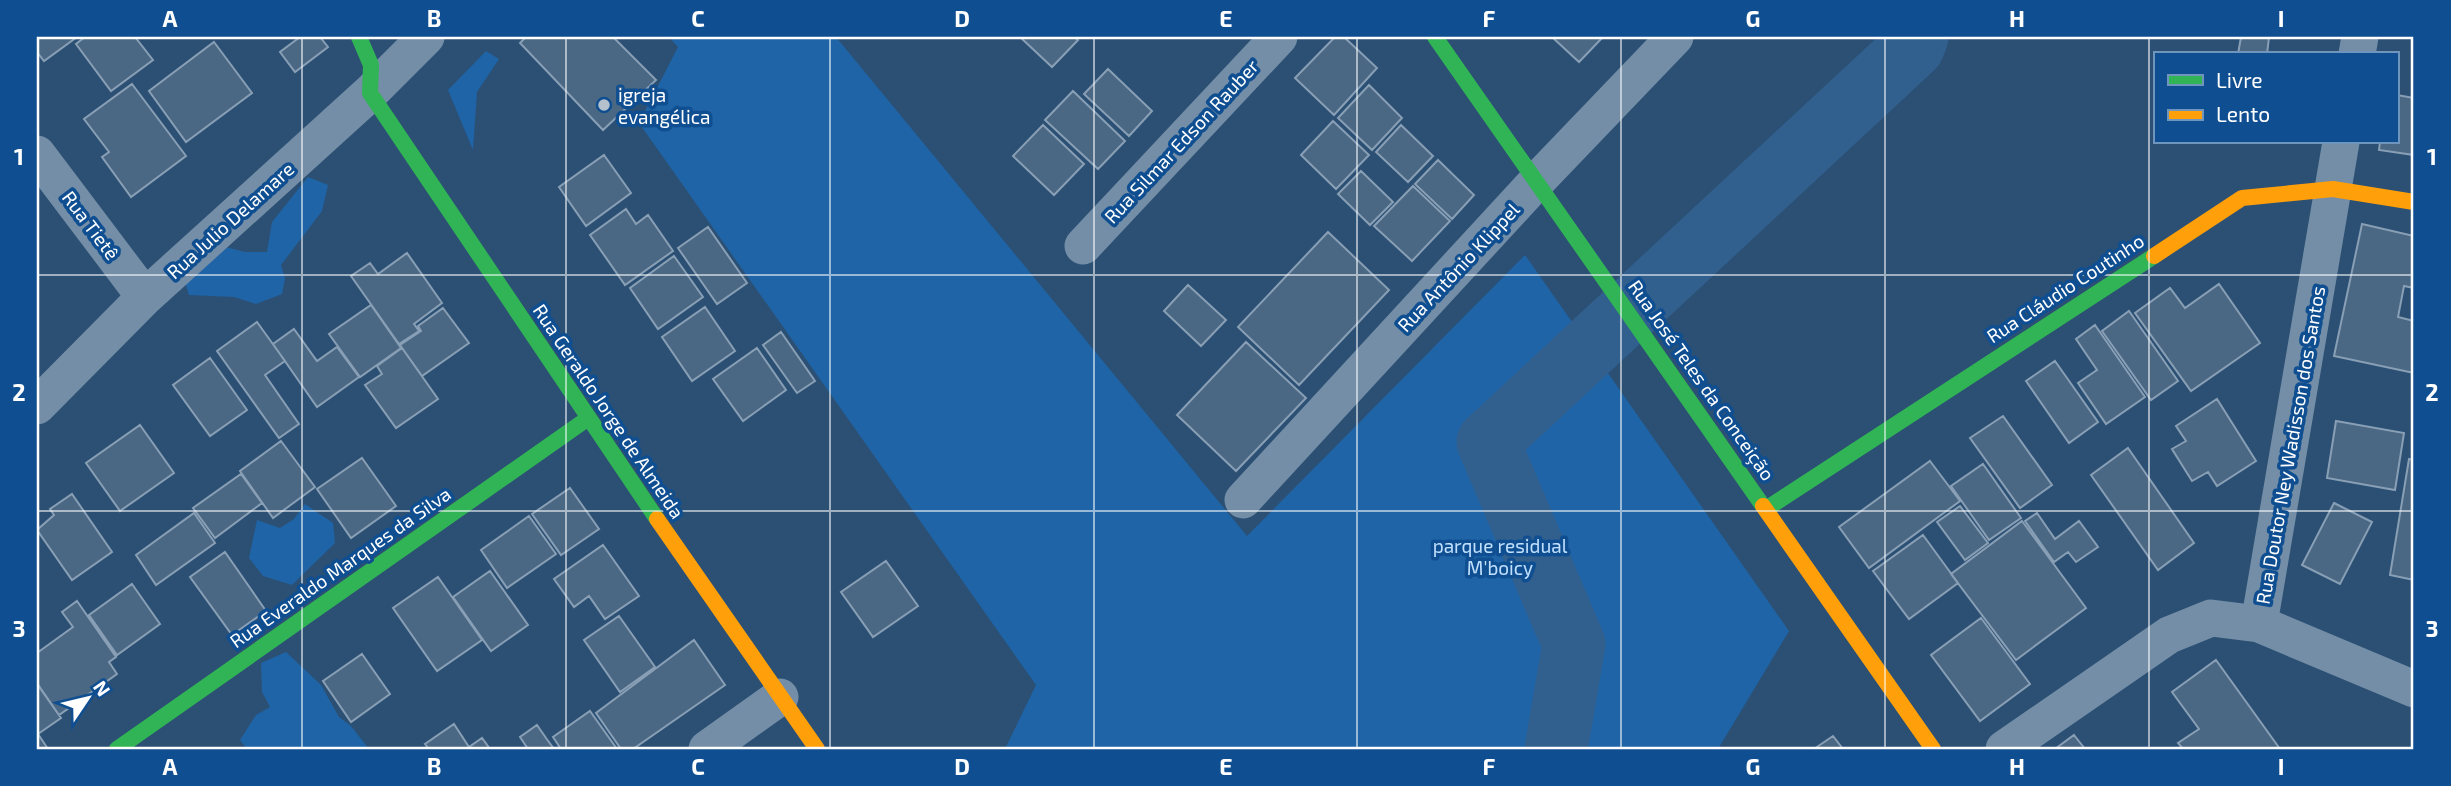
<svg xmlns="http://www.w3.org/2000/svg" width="2451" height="786" font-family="'Exo 2',sans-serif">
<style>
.green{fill:#1f64a6}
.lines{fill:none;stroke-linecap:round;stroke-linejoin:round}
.river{stroke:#315f8e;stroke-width:63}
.building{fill:#4a6783;stroke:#889fb5;stroke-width:2}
.street{stroke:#748ea7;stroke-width:37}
.fast{stroke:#30b455;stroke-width:16}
.slow{stroke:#ff9f0a;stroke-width:16}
.grid{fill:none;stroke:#fff;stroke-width:2;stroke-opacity:0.55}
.poi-dot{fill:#b5c2ce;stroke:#0f4f91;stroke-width:2.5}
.labels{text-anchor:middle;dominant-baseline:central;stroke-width:7;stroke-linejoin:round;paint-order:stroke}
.poi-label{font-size:19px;fill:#fff;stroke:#0f4f91;text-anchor:start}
.street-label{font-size:19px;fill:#fff;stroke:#0f4f91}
.park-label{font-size:19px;fill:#c0e0fe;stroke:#0f4f91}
.neatline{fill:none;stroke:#fff;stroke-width:2.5}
.grid-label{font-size:23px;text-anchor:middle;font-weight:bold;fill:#fff}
</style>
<rect width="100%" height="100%" fill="#2c5074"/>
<path class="green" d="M 669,37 L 836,37 L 1247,536 L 1525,255 L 1789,631 L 1718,749 L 1005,749 L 1036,685 L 639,123 L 678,47 Z
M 486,51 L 499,59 L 477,92 L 473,150 L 448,90 Z
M 308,177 L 328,185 L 322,211 L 281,265 L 285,278 L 282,294 L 256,304 L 234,297 L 189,295 L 180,267 L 218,245 L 245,252 L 267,252 L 272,222 Z
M 305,504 L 333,523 L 335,543 L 292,585 L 263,576 L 249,558 L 257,520 L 280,528 L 294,519 Z
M 286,652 L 321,685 L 339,717 L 351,726 L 369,749 L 247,749 L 240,740 L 256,715 L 270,707 L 262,692 L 261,663 Z"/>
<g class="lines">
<path class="river" d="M 1556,749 L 1574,644 L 1488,442 L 1913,47 L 1917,37"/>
</g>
<path class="building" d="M 37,37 L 77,37 L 44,61 L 37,52 Z
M 85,37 L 135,37 L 153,60 L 111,91 L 76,44 Z
M 300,37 L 320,37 L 328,47 L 295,72 L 280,52 Z
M 526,37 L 613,37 L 656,80 L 603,130 L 520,43 Z
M 1020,37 L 1074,37 L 1078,40 L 1052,67 Z
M 1335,37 L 1344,37 L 1377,68 L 1334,115 L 1295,78 Z
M 1552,37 L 1603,37 L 1579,62 Z
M 2241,37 L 2269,37 L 2267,54 L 2238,54 Z
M 214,42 L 252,93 L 186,142 L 149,91 Z
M 1108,69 L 1152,111 L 1129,136 L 1084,94 Z
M 132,84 L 186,156 L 131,197 L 102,157 L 109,152 L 84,119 Z
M 1369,85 L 1402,118 L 1372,150 L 1338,118 Z
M 1073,91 L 1125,141 L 1098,169 L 1045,120 Z
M 2397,95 L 2414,98 L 2414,155 L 2379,150 L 2380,142 L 2397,142 Z
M 1333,121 L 1369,155 L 1336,189 L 1301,155 Z
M 1043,125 L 1084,164 L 1054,195 L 1013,156 Z
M 1401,125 L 1433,156 L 1408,182 L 1376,152 Z
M 604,155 L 631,193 L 586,226 L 559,187 Z
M 1438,160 L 1474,195 L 1452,219 L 1415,184 Z
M 1361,171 L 1393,202 L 1370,225 L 1338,194 Z
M 1413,186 L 1450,221 L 1412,261 L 1374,226 Z
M 626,209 L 636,224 L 648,215 L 673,251 L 625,285 L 590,235 Z
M 2362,224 L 2414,236 L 2414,288 L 2404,286 L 2398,317 L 2414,321 L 2414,373 L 2334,356 Z
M 708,227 L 747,283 L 717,304 L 678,248 Z
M 1328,232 L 1389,290 L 1299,385 L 1238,327 Z
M 407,253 L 442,303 L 414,324 L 419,331 L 399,344 L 351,276 L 370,263 L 378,274 Z
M 674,256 L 703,297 L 658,329 L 630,288 Z
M 2219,284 L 2260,343 L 2191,391 L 2135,313 L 2170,288 L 2185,308 Z
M 1188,285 L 1226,320 L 1201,346 L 1164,311 Z
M 371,305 L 401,348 L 360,377 L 329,334 Z
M 705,307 L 735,351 L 692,381 L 662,337 Z
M 443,308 L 469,343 L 422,376 L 400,345 L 421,331 L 418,326 Z
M 2129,311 L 2178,381 L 2151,400 L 2102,331 Z
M 257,322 L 285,361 L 265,375 L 299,424 L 279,438 L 217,351 Z
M 2095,325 L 2145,397 L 2106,424 L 2078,383 L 2097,370 L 2076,339 Z
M 294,329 L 317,361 L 337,347 L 359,377 L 317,407 L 273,344 Z
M 781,332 L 815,381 L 797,393 L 763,345 Z
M 1246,342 L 1306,398 L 1236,471 L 1177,415 Z
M 402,348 L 438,399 L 396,428 L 365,385 L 382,374 L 377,366 Z
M 757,348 L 786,390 L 743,421 L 713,379 Z
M 210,358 L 247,410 L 210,436 L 173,385 Z
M 2055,361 L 2098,422 L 2069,443 L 2026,381 Z
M 2217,399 L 2256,461 L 2217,486 L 2208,472 L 2192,481 L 2172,449 L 2186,441 L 2176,426 Z
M 2003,416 L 2052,485 L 2020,508 L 1970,438 Z
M 2336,421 L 2404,433 L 2395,490 L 2327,478 Z
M 140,425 L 174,473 L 120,511 L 86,463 Z
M 281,441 L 315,487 L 273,518 L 240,471 Z
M 2128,448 L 2194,543 L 2158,570 L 2091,475 Z
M 362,458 L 396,506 L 351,538 L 317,489 Z
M 2409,459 L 2414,460 L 2414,580 L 2390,575 Z
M 1930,461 L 1960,501 L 1869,568 L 1839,527 Z
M 1983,464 L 2021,518 L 1989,540 L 1951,486 Z
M 241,474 L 262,503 L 215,538 L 193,508 Z
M 570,488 L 599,529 L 561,555 L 532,514 Z
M 72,494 L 112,552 L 72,580 L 37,530 L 54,515 L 50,509 Z
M 2334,503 L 2372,522 L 2340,584 L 2302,565 Z
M 1960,506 L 1988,543 L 1965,560 L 1937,522 Z
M 194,513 L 215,543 L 156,585 L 136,555 Z
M 2037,513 L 2055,539 L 2079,521 L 2098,547 L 2076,562 L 2068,552 L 2054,562 L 2025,521 Z
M 529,516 L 556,554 L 507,588 L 481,550 Z
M 2022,521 L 2086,608 L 2016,660 L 1951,574 Z
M 1923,535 L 1958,583 L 1909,619 L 1873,571 Z
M 603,545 L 639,596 L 605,619 L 589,596 L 574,607 L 554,579 Z
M 225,552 L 266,611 L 232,635 L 190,577 Z
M 886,561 L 918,606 L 873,637 L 841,592 Z
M 490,571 L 528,625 L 491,651 L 453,597 Z
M 438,577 L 482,640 L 437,671 L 393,608 Z
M 132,584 L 160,624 L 117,655 L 89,615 Z
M 77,601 L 116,657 L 109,662 L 117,674 L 59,715 L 37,683 L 37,653 L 73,627 L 62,612 Z
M 619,616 L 655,667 L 620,692 L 584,640 Z
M 1981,618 L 2030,684 L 1980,721 L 1931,655 Z
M 694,640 L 725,685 L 633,749 L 621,749 L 596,713 Z
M 362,654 L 390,694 L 351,722 L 323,681 Z
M 2216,660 L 2280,749 L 2183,749 L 2178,743 L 2199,729 L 2172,692 Z
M 37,684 L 61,718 L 38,734 L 48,749 L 37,749 Z
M 590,711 L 617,749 L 561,749 L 553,737 Z
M 454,724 L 469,747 L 482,738 L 490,749 L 429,749 L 425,744 Z
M 537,725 L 546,738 L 554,749 L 528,749 L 520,737 Z
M 2074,735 L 2085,749 L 2055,749 Z
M 1833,736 L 1843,749 L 1814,749 Z"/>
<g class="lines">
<path class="street" d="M 2357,54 L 2360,37
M 37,154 L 145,297
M 1083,246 L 1279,37
M 37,406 L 145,297 L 370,93 L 426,37
M 1243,500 L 1537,181 L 1675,37
M 2259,624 L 2341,142
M 707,749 L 780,697
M 2004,749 L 2169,635 L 2211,618 L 2259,624 L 2414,689"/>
<path class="fast" d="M 359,37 L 371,65 L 370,93 L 657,519
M 1435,37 L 1763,506
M 1766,509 L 2154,256
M 117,749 L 587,419"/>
<path class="slow" d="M 2154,256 L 2242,198 L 2333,189 L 2414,202
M 1763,506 L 1933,749
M 657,519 L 817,749"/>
</g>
<path class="grid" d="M 302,37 L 302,749M 566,37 L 566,749M 830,37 L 830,749M 1094,37 L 1094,749M 1357,37 L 1357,749M 1621,37 L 1621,749M 1885,37 L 1885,749M 2149,37 L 2149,749M 37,275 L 2414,275M 37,511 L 2414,511"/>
<circle class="poi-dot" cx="604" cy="105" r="7"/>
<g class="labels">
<g class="poi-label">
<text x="618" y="94">igreja<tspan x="618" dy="22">evangélica</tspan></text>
</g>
<g class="street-label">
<text transform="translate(1181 141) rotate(-47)">Rua Silmar Edson Rauber</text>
<text transform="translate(230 220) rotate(-42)">Rua Julio Delamare</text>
<text transform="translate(91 225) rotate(53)">Rua Tietê</text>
<text transform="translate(1458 267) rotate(-47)">Rua Antônio Klippel</text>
<text transform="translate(2065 288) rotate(-33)">Rua Cláudio Coutinho</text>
<text transform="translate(1702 380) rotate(55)">Rua José Teles da Conceição</text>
<text transform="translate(609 411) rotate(56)">Rua Geraldo Jorge de Almeida</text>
<text transform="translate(2290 445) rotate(-80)">Rua Doutor Ney Wadisson dos Santos</text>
<text transform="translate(340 567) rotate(-35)">Rua Everaldo Marques da Silva</text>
</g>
<g class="park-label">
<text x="1500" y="545">parque residual<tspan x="1500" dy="22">M'boicy</tspan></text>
</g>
</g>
<rect width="2451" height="786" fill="none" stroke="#0f4f91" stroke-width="77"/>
<rect x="2154" y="52" width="245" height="91" fill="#0f4f91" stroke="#6f95bd" stroke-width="2"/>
<rect x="2168" y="75" width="35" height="10" fill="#30b455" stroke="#6f95bd" stroke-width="2"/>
<text x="2216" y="88" font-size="21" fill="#ffffff">Livre</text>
<rect x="2168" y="110" width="35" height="10" fill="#ff9f0a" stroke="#6f95bd" stroke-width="2"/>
<text x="2216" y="122" font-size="21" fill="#ffffff">Lento</text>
<g transform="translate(88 698) rotate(55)" stroke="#0f4f91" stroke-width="5" paint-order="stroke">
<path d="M0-5L12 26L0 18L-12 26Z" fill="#ffffff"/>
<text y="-10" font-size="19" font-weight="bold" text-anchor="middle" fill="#ffffff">N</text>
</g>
<rect x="38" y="38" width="2374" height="710" class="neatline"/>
<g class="grid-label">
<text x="170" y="27">A</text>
<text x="434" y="27">B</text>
<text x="698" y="27">C</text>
<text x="962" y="27">D</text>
<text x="1226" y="27">E</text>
<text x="1489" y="27">F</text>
<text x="1753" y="27">G</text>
<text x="2017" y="27">H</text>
<text x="2281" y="27">I</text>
<text x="19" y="165">1</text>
<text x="2432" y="165">1</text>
<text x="19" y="401">2</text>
<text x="2432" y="401">2</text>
<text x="19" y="637">3</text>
<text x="2432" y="637">3</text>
<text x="170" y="775">A</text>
<text x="434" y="775">B</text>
<text x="698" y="775">C</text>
<text x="962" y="775">D</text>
<text x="1226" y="775">E</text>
<text x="1489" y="775">F</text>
<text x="1753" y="775">G</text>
<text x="2017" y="775">H</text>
<text x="2281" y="775">I</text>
</g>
</svg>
